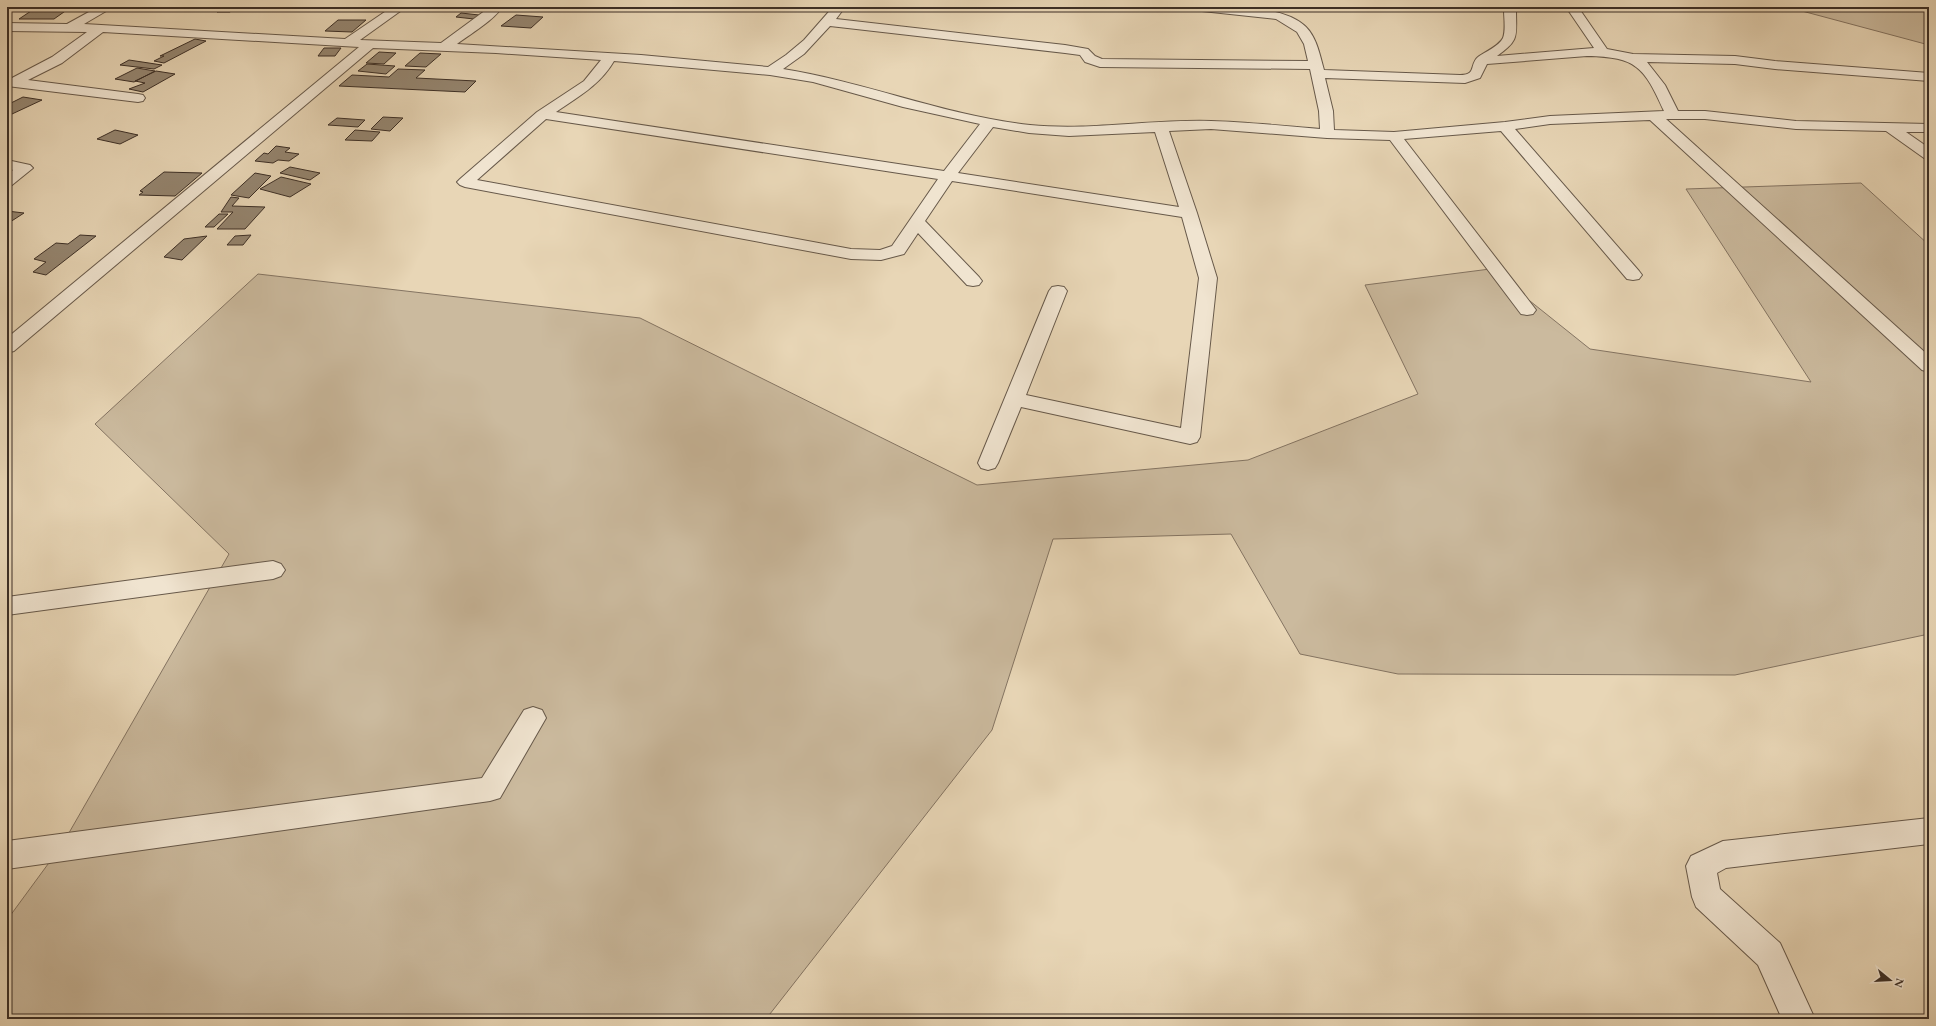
<svg xmlns="http://www.w3.org/2000/svg" width="1936" height="1026" font-family="'EB Garamond',serif">
<style>
.green{fill:#cbba9e;stroke:#847462}
.building{fill:#958671;stroke:#3c2f26}
.lines{fill:none;stroke-linecap:round;stroke-linejoin:round}
.minor-casing{stroke:#67594a;stroke-width:2}
.minor{fill:#f0e4d0;fill-rule:evenodd}
</style>
<rect width="100%" height="100%" fill="#e8d6b6"/>
<filter id="stains"><feTurbulence type="fractalNoise" baseFrequency=".005" numOctaves="4"/><feColorMatrix values="0 0 0 0 .2 0 0 0 0 .09 0 0 0 0 .02 0 0 0 .5 -.17"/></filter>
<radialGradient id="worn" r=".72"><stop offset=".6" stop-color="#630" stop-opacity="0"/><stop offset="1" stop-color="#630" stop-opacity=".3"/></radialGradient>
<path class="green" d="M 1787,7 L 1929,7 L 1929,45 Z
M 1861,183 L 1929,245 L 1929,634 L 1735,675 L 1398,674 L 1300,654 L 1231,534 L 1053,539 L 992,730 L 766,1019 L 7,1019 L 7,920 L 62,845 L 229,554 L 95,424 L 258,274 L 640,318 L 977,485 L 1248,460 L 1418,394 L 1365,285 L 1490,269 L 1590,349 L 1811,382 L 1686,189 Z"/>
<path class="building" d="M 37,7 L 71,7 L 54,19 L 19,19 Z
M 224,7 L 236,7 L 230,12 L 217,12 Z
M 461,13 L 479,15 L 474,19 L 456,17 Z
M 516,15 L 543,17 L 531,28 L 501,26 Z
M 338,20 L 366,20 L 352,32 L 325,31 Z
M 195,39 L 206,41 L 164,63 L 154,61 L 164,56 L 160,56 Z
M 324,48 L 341,48 L 335,56 L 318,56 Z
M 379,52 L 396,53 L 384,64 L 366,63 Z
M 420,53 L 441,54 L 426,67 L 405,66 Z
M 129,60 L 162,65 L 154,69 L 120,65 Z
M 367,64 L 395,66 L 386,74 L 358,71 Z
M 137,68 L 155,71 L 134,82 L 115,79 Z
M 398,69 L 425,70 L 416,78 L 476,81 L 465,92 L 339,86 L 352,75 L 389,77 Z
M 156,71 L 175,74 L 143,92 L 129,89 L 145,83 L 135,81 Z
M 23,97 L 42,100 L 12,114 L 7,113 L 7,105 Z
M 383,117 L 403,118 L 390,131 L 371,129 Z
M 337,118 L 365,120 L 358,127 L 328,125 Z
M 115,130 L 138,135 L 120,144 L 97,139 Z
M 355,130 L 380,132 L 372,141 L 345,140 Z
M 276,146 L 290,148 L 285,152 L 299,154 L 289,161 L 278,160 L 273,163 L 255,161 L 264,153 L 268,154 Z
M 290,167 L 320,173 L 310,180 L 280,173 Z
M 164,172 L 202,173 L 175,196 L 139,195 L 143,192 L 140,191 Z
M 255,173 L 271,176 L 249,198 L 231,195 Z
M 281,177 L 311,184 L 290,197 L 260,189 Z
M 231,197 L 239,198 L 232,206 L 265,207 L 245,229 L 217,229 L 233,212 L 221,212 Z
M 7,211 L 24,213 L 7,224 Z
M 219,214 L 228,214 L 214,227 L 205,227 Z
M 80,235 L 96,236 L 46,275 L 33,272 L 46,262 L 34,259 L 56,243 L 68,244 Z
M 251,235 L 243,245 L 227,245 L 235,236 Z
M 207,236 L 182,260 L 164,257 L 184,239 Z"/>
<g class="lines">
<defs>
<path id="minor" d="M 98,7 L 113,7 L 84,24 L 345,39 L 392,7 L 406,7 L 360,40 L 441,43 L 490,7 L 501,7 C 500,16 466,37 457,44 L 641,55 L 768,67 L 786,55 L 804,40 L 833,7 L 845,7 L 836,19 L 1065,45 L 1088,49 L 1095,56 L 1102,59 L 1308,61 L 1304,44 L 1297,32 L 1276,19 L 1202,11 L 1196,7 C 1227,7 1283,4 1306,27 C 1317,38 1320,56 1324,70 L 1460,75 C 1477,75 1469,65 1478,57 C 1485,52 1499,46 1503,38 C 1506,30 1504,18 1504,10 L 1508,7 L 1514,7 L 1516,10 C 1516,36 1520,40 1497,56 L 1594,48 L 1566,7 L 1578,7 L 1607,49 L 1633,54 L 1735,56 L 1775,61 L 1929,73 L 1929,81 L 1775,69 L 1735,64 L 1647,62 L 1665,85 L 1678,111 L 1705,111 L 1796,121 L 1929,124 L 1929,132 L 1906,132 L 1929,148 L 1929,159 L 1924,158 L 1886,131 L 1796,129 L 1705,119 L 1666,119 L 1929,356 L 1929,372 L 1922,370 L 1650,120 L 1550,124 L 1515,129 L 1639,271 L 1642,275 L 1639,279 L 1633,280 L 1627,279 L 1501,131 L 1404,139 L 1533,306 L 1536,310 L 1533,314 L 1527,315 L 1521,314 L 1390,140 L 1327,138 L 1211,129 L 1169,131 L 1197,213 L 1217,278 L 1200,437 L 1197,442 L 1190,444 L 1021,407 L 998,463 L 995,468 L 988,470 L 981,468 L 978,463 L 1049,291 L 1052,287 L 1058,286 L 1064,287 L 1067,291 L 1026,395 L 1181,428 L 1199,278 L 1182,217 L 952,181 L 925,221 L 979,277 L 982,281 L 979,285 L 973,286 L 967,285 L 918,233 L 904,254 L 881,260 L 851,259 L 465,187 L 460,185 L 457,182 L 460,179 L 537,112 L 584,81 L 601,60 L 496,53 L 373,48 L 14,351 L 7,353 L 7,338 L 359,47 L 103,32 L 62,63 L 28,80 L 138,94 L 143,95 L 145,98 L 143,101 L 138,102 L 7,86 L 7,77 L 12,78 L 52,57 L 87,32 L 7,31 L 7,23 L 67,24 ZM 830,26 L 1065,53 L 1080,55 L 1085,62 L 1100,67 L 1310,69 L 1319,111 L 1320,129 C 1284,126 1247,122 1211,121 C 1151,119 1091,131 1030,125 C 946,116 866,82 783,69 L 804,54 ZM 1587,56 C 1637,57 1644,67 1664,111 L 1550,116 L 1505,122 L 1394,132 L 1334,130 L 1333,111 L 1325,78 L 1465,83 L 1480,78 L 1487,64 ZM 614,61 L 770,75 L 813,82 L 903,107 L 980,124 L 944,171 L 556,112 C 578,97 600,85 614,61 ZM 546,119 L 938,179 L 892,246 L 880,250 L 851,249 L 477,180 ZM 993,127 L 1029,133 L 1069,136 L 1155,132 L 1179,207 L 958,173 Z
M 7,160 L 30,165 L 33,168 L 12,185 L 7,187 L 7,175 L 13,170 L 7,168 Z
M 273,561 L 281,564 L 285,570 L 281,576 L 273,579 L 7,615 L 7,597 Z
M 533,707 L 542,710 L 546,718 L 500,798 L 490,801 L 7,869 L 7,841 L 482,778 L 524,710 Z
M 1929,818 L 1929,844 L 1726,868 L 1717,873 L 1720,889 L 1780,943 L 1815,1019 L 1782,1019 L 1758,965 L 1696,907 L 1692,897 L 1686,866 L 1691,856 L 1723,841 Z"/>
</defs>
<use href="#minor" class="minor-casing"/>
<use href="#minor" class="minor"/>
</g>
<rect width="1936" height="1026" fill="none" stroke="#e8d6b6" stroke-width="24"/>
<rect x="8" y="8" width="1920" height="1010" fill="none" stroke="#3c2f26" stroke-width="2"/>
<rect x="12" y="12" width="1912" height="1002" fill="none" stroke="#3c2f26"/>
<g transform="translate(1890 980) rotate(108)" stroke="#f0e4d0" stroke-width="3" paint-order="stroke">
<path d="M0-3L7 15L0 10L-7 15Z" fill="#3c2f26"/>
<text y="-6" font-size="11" font-weight="bold" text-anchor="middle" fill="#3c2f26">N</text>
</g>
<rect width="100%" height="100%" filter="url(#stains)"/>
<rect width="100%" height="100%" fill="url(#worn)"/>
</svg>
